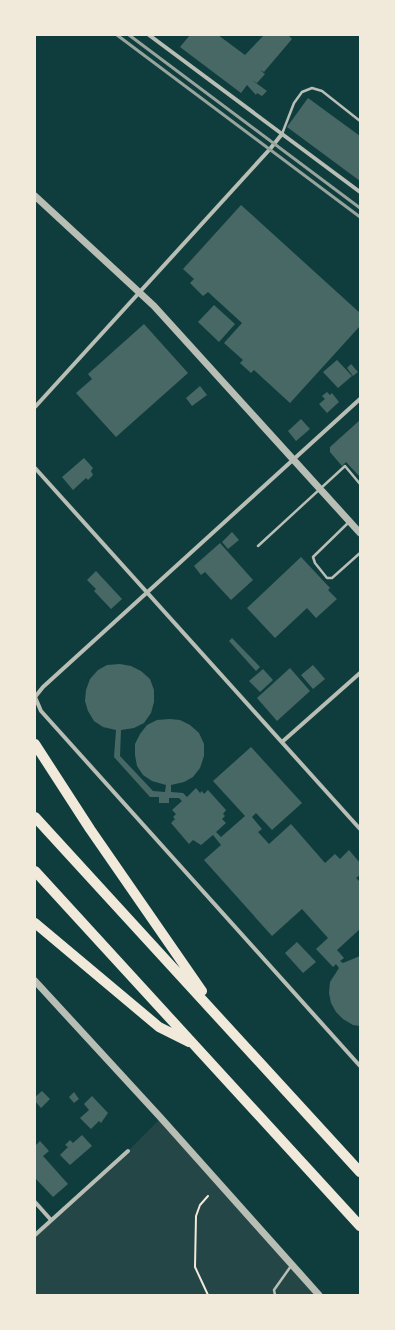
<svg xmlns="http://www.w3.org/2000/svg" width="395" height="1330" font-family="'Archivo Narrow',sans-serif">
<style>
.green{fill:#244646}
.building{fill:#486865}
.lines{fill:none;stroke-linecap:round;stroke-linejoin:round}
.path{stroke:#f1e9da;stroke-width:2}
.service{stroke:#b8beb3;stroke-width:2.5}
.minor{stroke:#b8beb3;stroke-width:4}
.tertiary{stroke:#b8beb3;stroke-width:7}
.motorway{stroke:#f1e9da;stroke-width:10}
.rail{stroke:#97a49c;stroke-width:3}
</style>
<rect width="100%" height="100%" fill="#0f3d3e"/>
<path class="green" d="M 161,1118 L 319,1295 L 35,1295 L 35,1235 L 128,1151 Z"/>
<path class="building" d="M 190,35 L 218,35 L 245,55 L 264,35 L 288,35 L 292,39 L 264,72 L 260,70 L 265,74 L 257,83 L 252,80 L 267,91 L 262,96 L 257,93 L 256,95 L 247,85 L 241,93 L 180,47 Z
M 308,98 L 360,136 L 360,181 L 287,127 Z
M 241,205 L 360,313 L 360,326 L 290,403 L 254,370 L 251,373 L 240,363 L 243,360 L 224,343 L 242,323 L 208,292 L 203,296 L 190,283 L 194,279 L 183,269 Z
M 214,305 L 235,324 L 219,342 L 198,322 Z
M 144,324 L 188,373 L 116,437 L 76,393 L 92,379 L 88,374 Z
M 337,360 L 352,376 L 338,388 L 323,372 Z
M 351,364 L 358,372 L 353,376 L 347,368 Z
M 200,386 L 207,395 L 192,406 L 186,398 Z
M 327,392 L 330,395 L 332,393 L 339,402 L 327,413 L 319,404 L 325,399 L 322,396 Z
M 301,419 L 310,429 L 296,441 L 288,431 Z
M 360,420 L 360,477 L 346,462 L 342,466 L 330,452 L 330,447 Z
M 84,458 L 93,468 L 91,471 L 93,475 L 88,480 L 86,478 L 73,490 L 62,477 Z
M 232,532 L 239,540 L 228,549 L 222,542 Z
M 220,543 L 253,580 L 231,600 L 205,572 L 201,575 L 194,566 Z
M 301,557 L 330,588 L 328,590 L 337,599 L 316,618 L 307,608 L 275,638 L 247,608 Z
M 96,571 L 122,599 L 111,609 L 94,591 L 96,589 L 87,580 Z
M 232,638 L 260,667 L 256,671 L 229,641 Z
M 120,664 L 131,666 L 141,671 L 150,679 L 154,690 L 154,702 L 151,713 L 144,723 L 134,728 L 121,730 L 120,756 L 153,791 L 165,792 L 166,785 L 152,781 L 143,775 L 137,766 L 135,755 L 135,744 L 140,734 L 147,725 L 157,720 L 170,719 L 180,720 L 190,725 L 199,733 L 204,744 L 204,756 L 200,768 L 193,777 L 184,782 L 171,785 L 171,792 L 183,793 L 187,797 L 196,788 L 200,793 L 202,791 L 204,794 L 208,790 L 226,810 L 223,814 L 225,816 L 222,819 L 226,823 L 216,832 L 221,837 L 245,816 L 213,781 L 251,747 L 302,803 L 272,830 L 256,813 L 252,817 L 262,829 L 258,832 L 269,844 L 291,824 L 325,863 L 335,854 L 340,859 L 349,850 L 360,863 L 360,875 L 356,878 L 360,882 L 360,929 L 337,950 L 344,958 L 340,961 L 343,963 L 360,956 L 360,1026 L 353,1025 L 343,1019 L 336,1012 L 331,1003 L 329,993 L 330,982 L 339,968 L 336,964 L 333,967 L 316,949 L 328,938 L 302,909 L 272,936 L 204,860 L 221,845 L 213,835 L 201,845 L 193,840 L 189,844 L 171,823 L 175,819 L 173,817 L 176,814 L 172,810 L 182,801 L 179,798 L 169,798 L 169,803 L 159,803 L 159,797 L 150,797 L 114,757 L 116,730 L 103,727 L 94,721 L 88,711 L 85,701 L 86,690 L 90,679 L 98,670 L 107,665 Z
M 313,665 L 325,679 L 313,689 L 301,675 Z
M 290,668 L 310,691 L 277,721 L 257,698 Z
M 263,669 L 273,680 L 260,692 L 249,681 Z
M 297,942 L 316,962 L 303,973 L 285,953 Z
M 42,1091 L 50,1099 L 41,1108 L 35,1101 L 35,1097 Z
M 74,1092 L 79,1099 L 74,1103 L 69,1097 Z
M 92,1096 L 108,1113 L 101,1123 L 99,1121 L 91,1129 L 80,1118 L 89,1110 L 84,1104 Z
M 82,1135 L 92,1146 L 70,1165 L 60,1155 L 68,1147 L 65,1145 L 70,1140 L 73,1143 Z
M 40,1141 L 49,1151 L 43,1156 L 68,1184 L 53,1197 L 35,1178 L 35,1146 Z"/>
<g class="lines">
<path class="path" d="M 208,1295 L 195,1267 L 196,1216 L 200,1205 L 208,1196"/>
<path class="service" d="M 282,134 L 294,103 L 302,92 L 312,88 L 322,91 L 360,121
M 349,522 L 313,557 L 315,563 L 327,578 L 332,578 L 360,553
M 258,546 L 345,466 L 360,484
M 275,1295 L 274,1290 L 291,1266"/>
<path class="minor" d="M 149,35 L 360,192
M 360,399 L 43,687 L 35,697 L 41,711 L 360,1066
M 35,407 L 270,149 L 282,134
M 35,468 L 360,829
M 282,742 L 360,673
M 35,1202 L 51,1220
M 35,1235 L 128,1151"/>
<path class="tertiary" d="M 35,196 L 154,306 L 360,533
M 35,981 L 161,1118 L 319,1295"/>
<path class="motorway" d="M 35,744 L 90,829 L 202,991
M 35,817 L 360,1172
M 35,871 L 360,1226
M 35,923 L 159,1027 L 189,1042"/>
<path class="rail" d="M 117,35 L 360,217
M 129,35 L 360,208"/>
</g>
<rect width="395" height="1330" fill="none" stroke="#f1e9da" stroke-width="72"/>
</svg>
